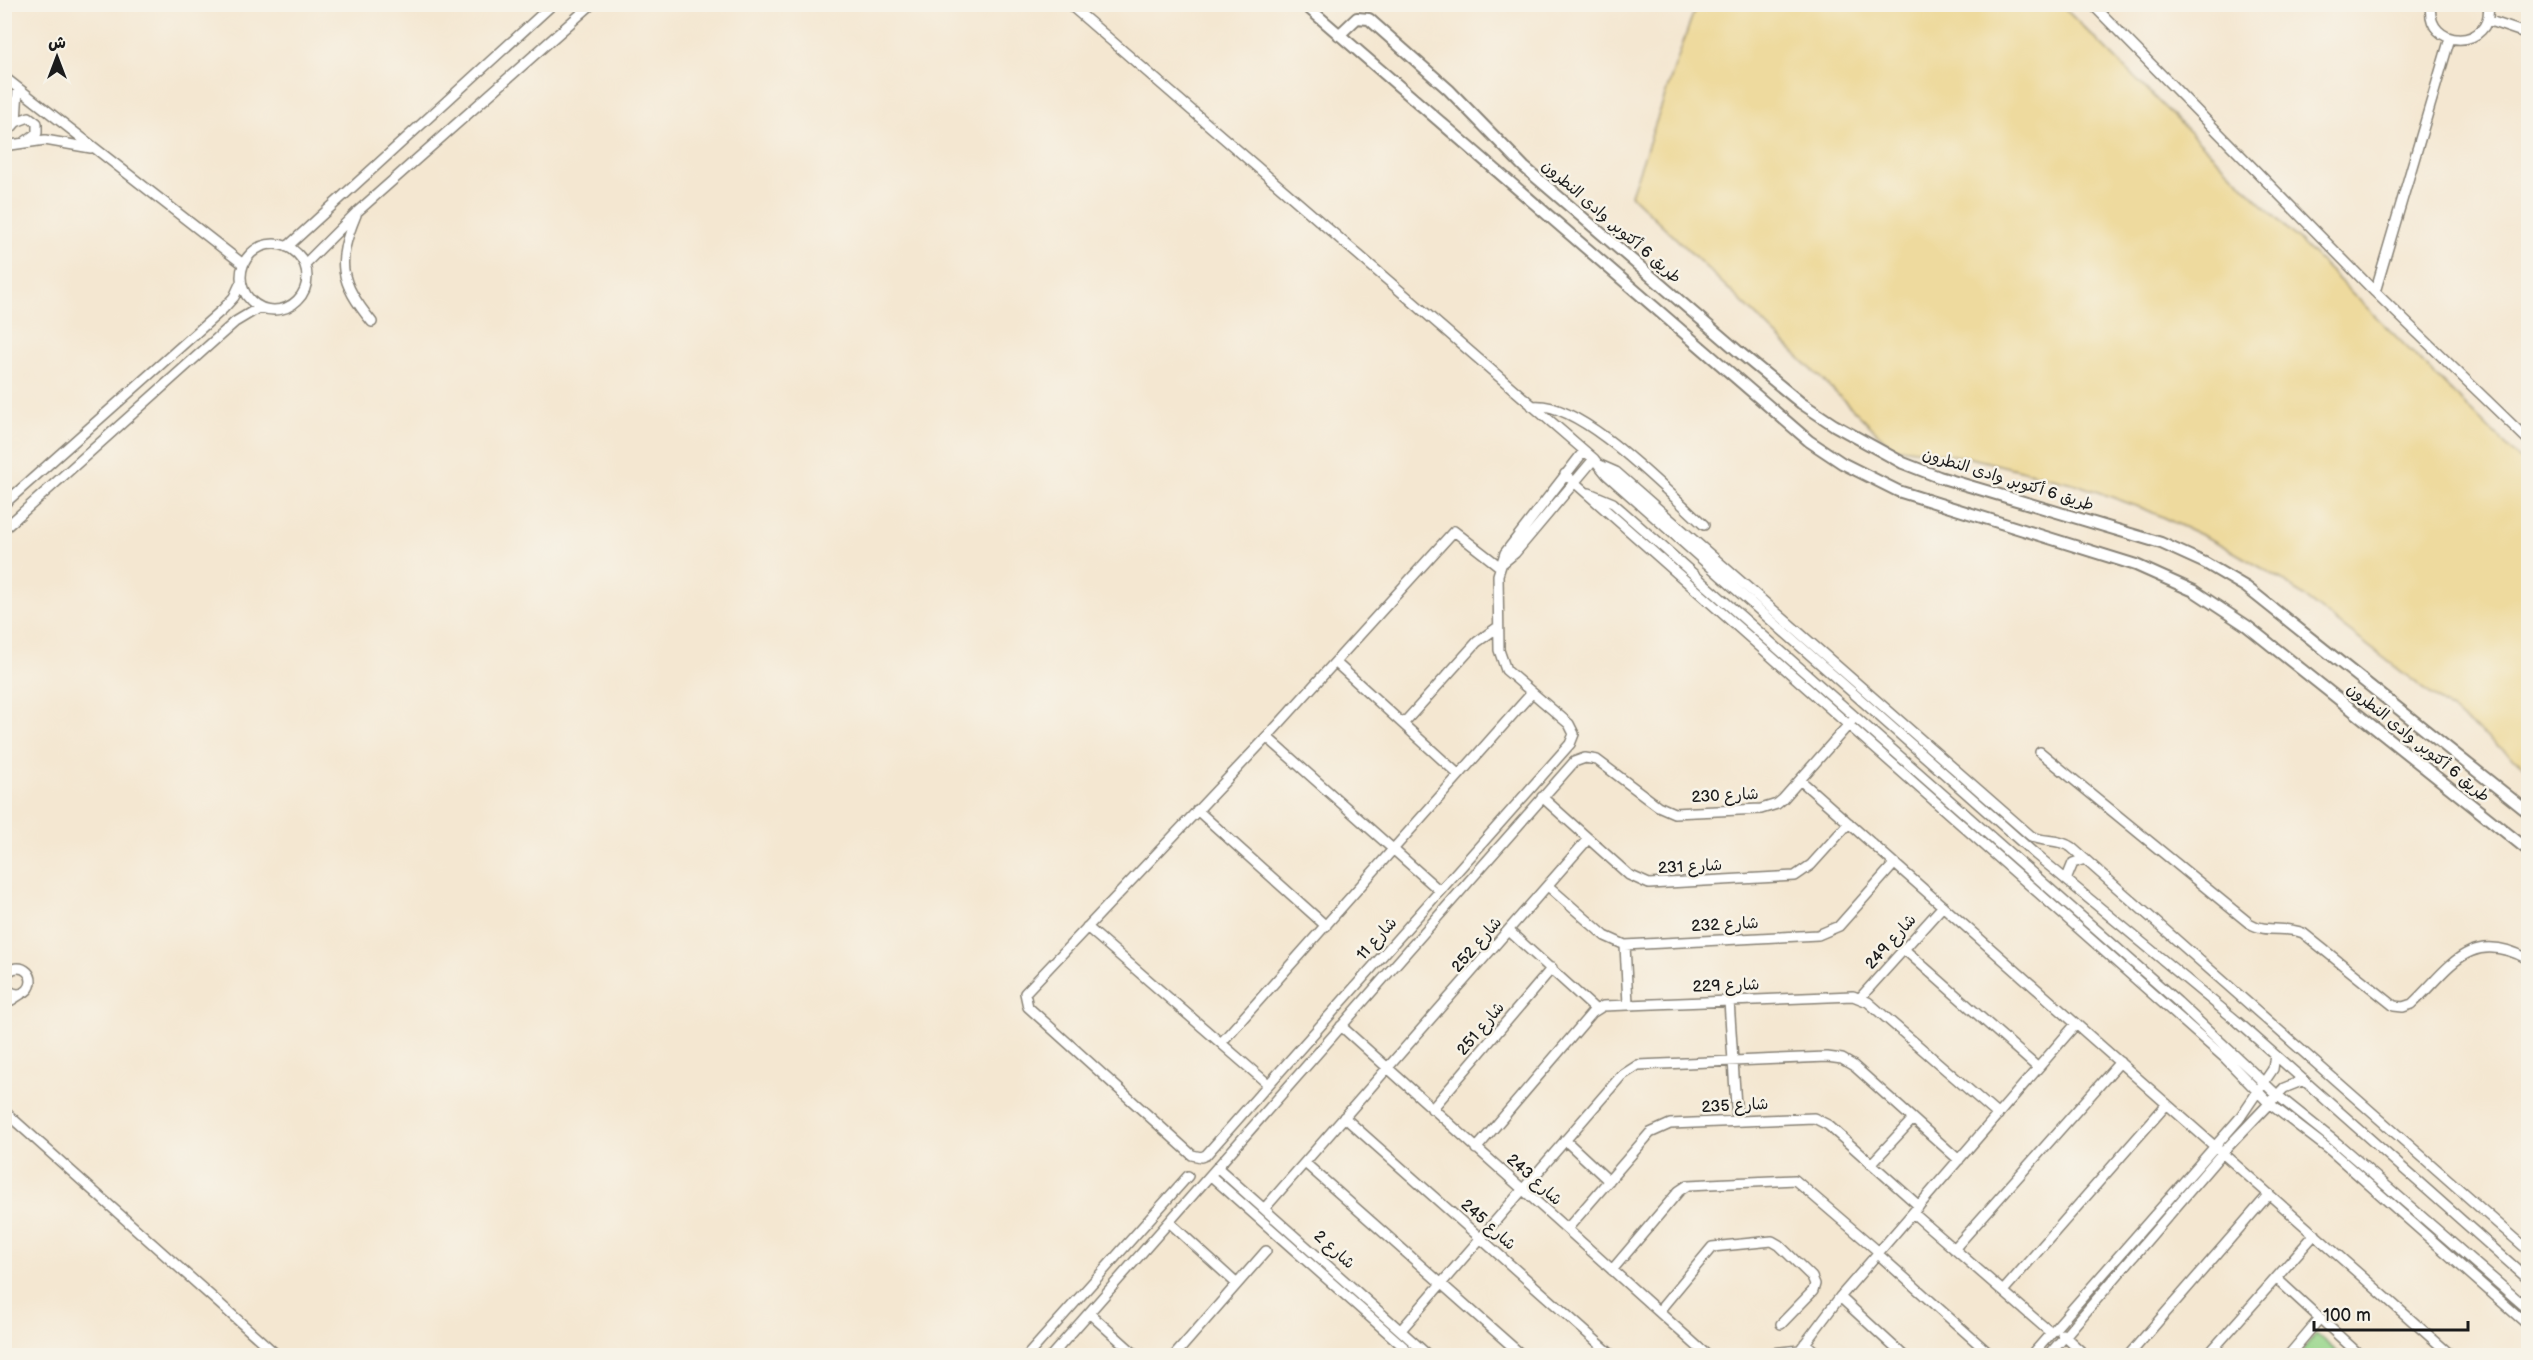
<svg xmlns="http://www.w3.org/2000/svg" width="2533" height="1360" font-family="'Balsamiq Sans','Playpen Sans Arabic',sans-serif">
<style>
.green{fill:#98d68b;stroke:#5a7954;stroke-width:1.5}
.sand{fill:#eeda9e;stroke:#857b5d;stroke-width:1.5}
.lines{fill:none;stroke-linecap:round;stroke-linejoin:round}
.minor-casing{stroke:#888276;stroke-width:12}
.tertiary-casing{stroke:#888276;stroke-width:14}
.minor{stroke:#fff;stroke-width:9}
.tertiary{stroke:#fff;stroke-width:10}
.labels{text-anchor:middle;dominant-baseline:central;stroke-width:5;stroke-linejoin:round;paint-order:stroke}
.street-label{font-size:16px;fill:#1c1c1c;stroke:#f7f3e8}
</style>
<rect width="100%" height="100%" fill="#f7f3e8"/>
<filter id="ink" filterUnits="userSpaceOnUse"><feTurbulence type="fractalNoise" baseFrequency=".0167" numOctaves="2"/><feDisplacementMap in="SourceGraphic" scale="12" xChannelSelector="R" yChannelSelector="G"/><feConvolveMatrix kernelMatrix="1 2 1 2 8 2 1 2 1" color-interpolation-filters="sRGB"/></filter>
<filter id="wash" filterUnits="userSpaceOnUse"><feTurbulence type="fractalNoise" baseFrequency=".008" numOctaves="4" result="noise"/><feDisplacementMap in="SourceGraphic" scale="24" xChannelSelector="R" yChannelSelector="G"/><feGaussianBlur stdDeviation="1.35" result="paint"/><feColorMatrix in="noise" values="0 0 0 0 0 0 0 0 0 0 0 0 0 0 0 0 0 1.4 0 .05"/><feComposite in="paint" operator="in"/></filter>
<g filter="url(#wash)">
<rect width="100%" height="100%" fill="#f4e7d1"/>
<path class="green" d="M 2316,1334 L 2341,1355 L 2299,1355 Z"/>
<path class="sand" d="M 1696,5 L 2061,5 L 2528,467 L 2528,769 L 2281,579 L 2216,542 L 2147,510 L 2076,484 L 1967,457 L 1892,447 L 1631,195 Z"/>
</g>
<g filter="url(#ink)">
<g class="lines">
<defs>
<path id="minor" d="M 1069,4 L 1594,459 L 1607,475 L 2035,854 L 2238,1022 L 2528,1279
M 2092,4 L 2375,292 L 2528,440
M 2431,4 C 2424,51 2495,51 2488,4
M 2487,20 L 2528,34
M 4,77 L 243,264
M 16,122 L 29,117 L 37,123 L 37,133 L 26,141
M 4,136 L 16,122 L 18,88
M 4,146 L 45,140 L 91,148
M 356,215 C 336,263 339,281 372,322
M241 277a33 33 0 1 1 66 0a33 33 0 1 1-66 0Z
M 287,247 L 553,4
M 305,264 L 357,212 L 592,4
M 2375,292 L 2450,38
M 1532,406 C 1580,399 1668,493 1704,525
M 1600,465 L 1616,472 L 2031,836 C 2044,843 2057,838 2071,847 L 2528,1250
M 1565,474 L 2226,1059 L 2270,1104 L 2331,1151 L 2528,1325
M 1589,493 L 1613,503 L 2178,1002 L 2277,1095 L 2337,1143 L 2528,1309
M 4,504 L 223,309 L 234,297 L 241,282
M 4,529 L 235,322 L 260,307
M 1499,566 L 1454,531 L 1267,737 L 1025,993 L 1028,1007 L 1192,1155 L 1201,1157 L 1206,1155 L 1570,744 L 1574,734 L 1569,724 L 1506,670 L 1499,650 L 1498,575 L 1505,553 L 1584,451
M 1499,566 L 1515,553 L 1594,459
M 1335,662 L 1459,775
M 1403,724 L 1477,642 L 1498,627
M 1267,737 L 1440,891
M 2040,752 L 2249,923 C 2267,934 2285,925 2303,933 L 2394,1006 L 2403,1007 L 2412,1004 C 2449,969 2469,927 2528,959
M 1800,780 L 2452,1356
M 1542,797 L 1629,875 L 1649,884 L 1795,876 L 1811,865 L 1849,823
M 1197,810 L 1326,926
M 2066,880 L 2073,863 L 2085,859
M 1548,886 L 1605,936 L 1625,945 L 1818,935 L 1839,926 L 1895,863
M 1087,927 L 1268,1084
M 1509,931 L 1595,1009
M 1625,945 L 1628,1004
M 1905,950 L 2038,1068
M5 981a13 13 0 1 1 26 0a13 13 0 1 1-26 0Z
M 1860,998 L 1943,906
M 1729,1001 L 1737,1121
M 4,1005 L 21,994
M 1341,1026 L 1708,1356
M 1221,1043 L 1531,694
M 1432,1109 L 1552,968
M 4,1111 L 278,1356
M 1344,1117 L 1613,1356
M 1565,1140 L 1609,1181
M 1476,1149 L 1592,1013 L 1603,1006 L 1853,996 L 1868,1002 L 1998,1115
M 1305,1163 L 1523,1356
M 1871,1164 L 1913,1119
M 1218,1168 L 1429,1356
M 1211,1176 L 1414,1356
M 1264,1209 L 1588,839
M 1913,1213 L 2051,1333
M 1170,1223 L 1237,1284
M 1567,1229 L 1650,1133 L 1670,1124 L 1814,1118 L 1828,1125 L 1919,1206
M 1954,1249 L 2120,1062
M 1878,1254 L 1992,1356
M 1612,1270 L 1679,1191 L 1688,1185 L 1795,1180 L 1879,1252
M 2276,1278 L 2361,1356
M 2003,1291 L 2167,1104
M 1840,1297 L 1904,1356
M 1659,1311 L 1712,1247 L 1772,1241 L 1779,1245 L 1812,1277 L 1815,1284 L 1813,1291 L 1781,1324
M 1089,1313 L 1137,1356
M 1401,1330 L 1621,1076 L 1638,1065 L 1827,1057 L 1842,1059 L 1854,1066 L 1959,1160
M 2062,1334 L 2086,1356
M 1805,1343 L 1820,1356
M 1800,1350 L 1840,1297 L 2076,1024
M 1027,1356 L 1188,1176
M 1051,1356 L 1574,762 L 1585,758 L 1597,760 L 1658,806 L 1674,813 L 1761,809 L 1777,804 L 1783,799 L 1851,722
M 1174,1356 L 1266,1251
M 1744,1356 L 1800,1350
M 2031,1356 L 2239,1119 L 2273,1069 L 2275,1055
M 2048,1356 L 2223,1152 L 2284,1088 L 2304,1080
M 2128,1356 L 2269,1194
M 2207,1356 L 2315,1234
M 2288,1356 L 2320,1318"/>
<path id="tertiary" d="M 1304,4 L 1809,441 L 1842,463 L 1898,491 L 2136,565 L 2194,591 L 2247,626 L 2528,850
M 1339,35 L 1357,18 L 1369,19 L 1449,90 L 1524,167 L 1739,352 L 1801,403 L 1834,425 L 1903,463 L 1939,477 L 2161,543 L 2205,563 L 2246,587 L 2528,812"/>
</defs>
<use href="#minor" class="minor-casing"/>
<use href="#tertiary" class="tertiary-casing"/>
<use href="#minor" class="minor"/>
<use href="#tertiary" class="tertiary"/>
</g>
</g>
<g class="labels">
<g class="street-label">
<text transform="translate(1611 222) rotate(41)">طريق 6 أكتوبر, وادى النطرون</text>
<text transform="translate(2008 480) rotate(17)">طريق 6 أكتوبر, وادى النطرون</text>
<text transform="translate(2418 743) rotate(39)">طريق 6 أكتوبر, وادى النطرون</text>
<text transform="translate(1725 796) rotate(-3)">شارع 230</text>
<text transform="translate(1690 867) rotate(-3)">شارع 231</text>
<text transform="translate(1725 925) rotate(-3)">شارع 232</text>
<text transform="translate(1377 939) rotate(-48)">شارع 11</text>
<text transform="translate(1891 942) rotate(-48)">شارع 249</text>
<text transform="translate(1477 945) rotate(-49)">شارع 252</text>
<text transform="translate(1726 986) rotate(-2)">شارع 229</text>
<text transform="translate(1481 1029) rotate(-50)">شارع 251</text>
<text transform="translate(1735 1106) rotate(-3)">شارع 235</text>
<text transform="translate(1534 1180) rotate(42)">شارع 243</text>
<text transform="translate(1488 1225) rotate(42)">شارع 245</text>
<text transform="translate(1334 1250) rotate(42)">شارع 2</text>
</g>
</g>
<rect width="2533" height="1360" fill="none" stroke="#f7f3e8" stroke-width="24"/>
<g transform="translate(57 57)" stroke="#f7f3e8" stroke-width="4.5" paint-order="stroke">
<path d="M0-4.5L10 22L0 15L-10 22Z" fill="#1c1c1c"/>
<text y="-9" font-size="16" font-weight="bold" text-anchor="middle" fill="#1c1c1c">ش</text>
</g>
<path d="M2314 1321v9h154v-9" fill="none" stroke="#1c1c1c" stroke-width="3"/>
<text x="2323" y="1321" font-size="18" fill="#1c1c1c" stroke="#f7f3e8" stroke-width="4.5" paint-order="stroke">100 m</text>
</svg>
